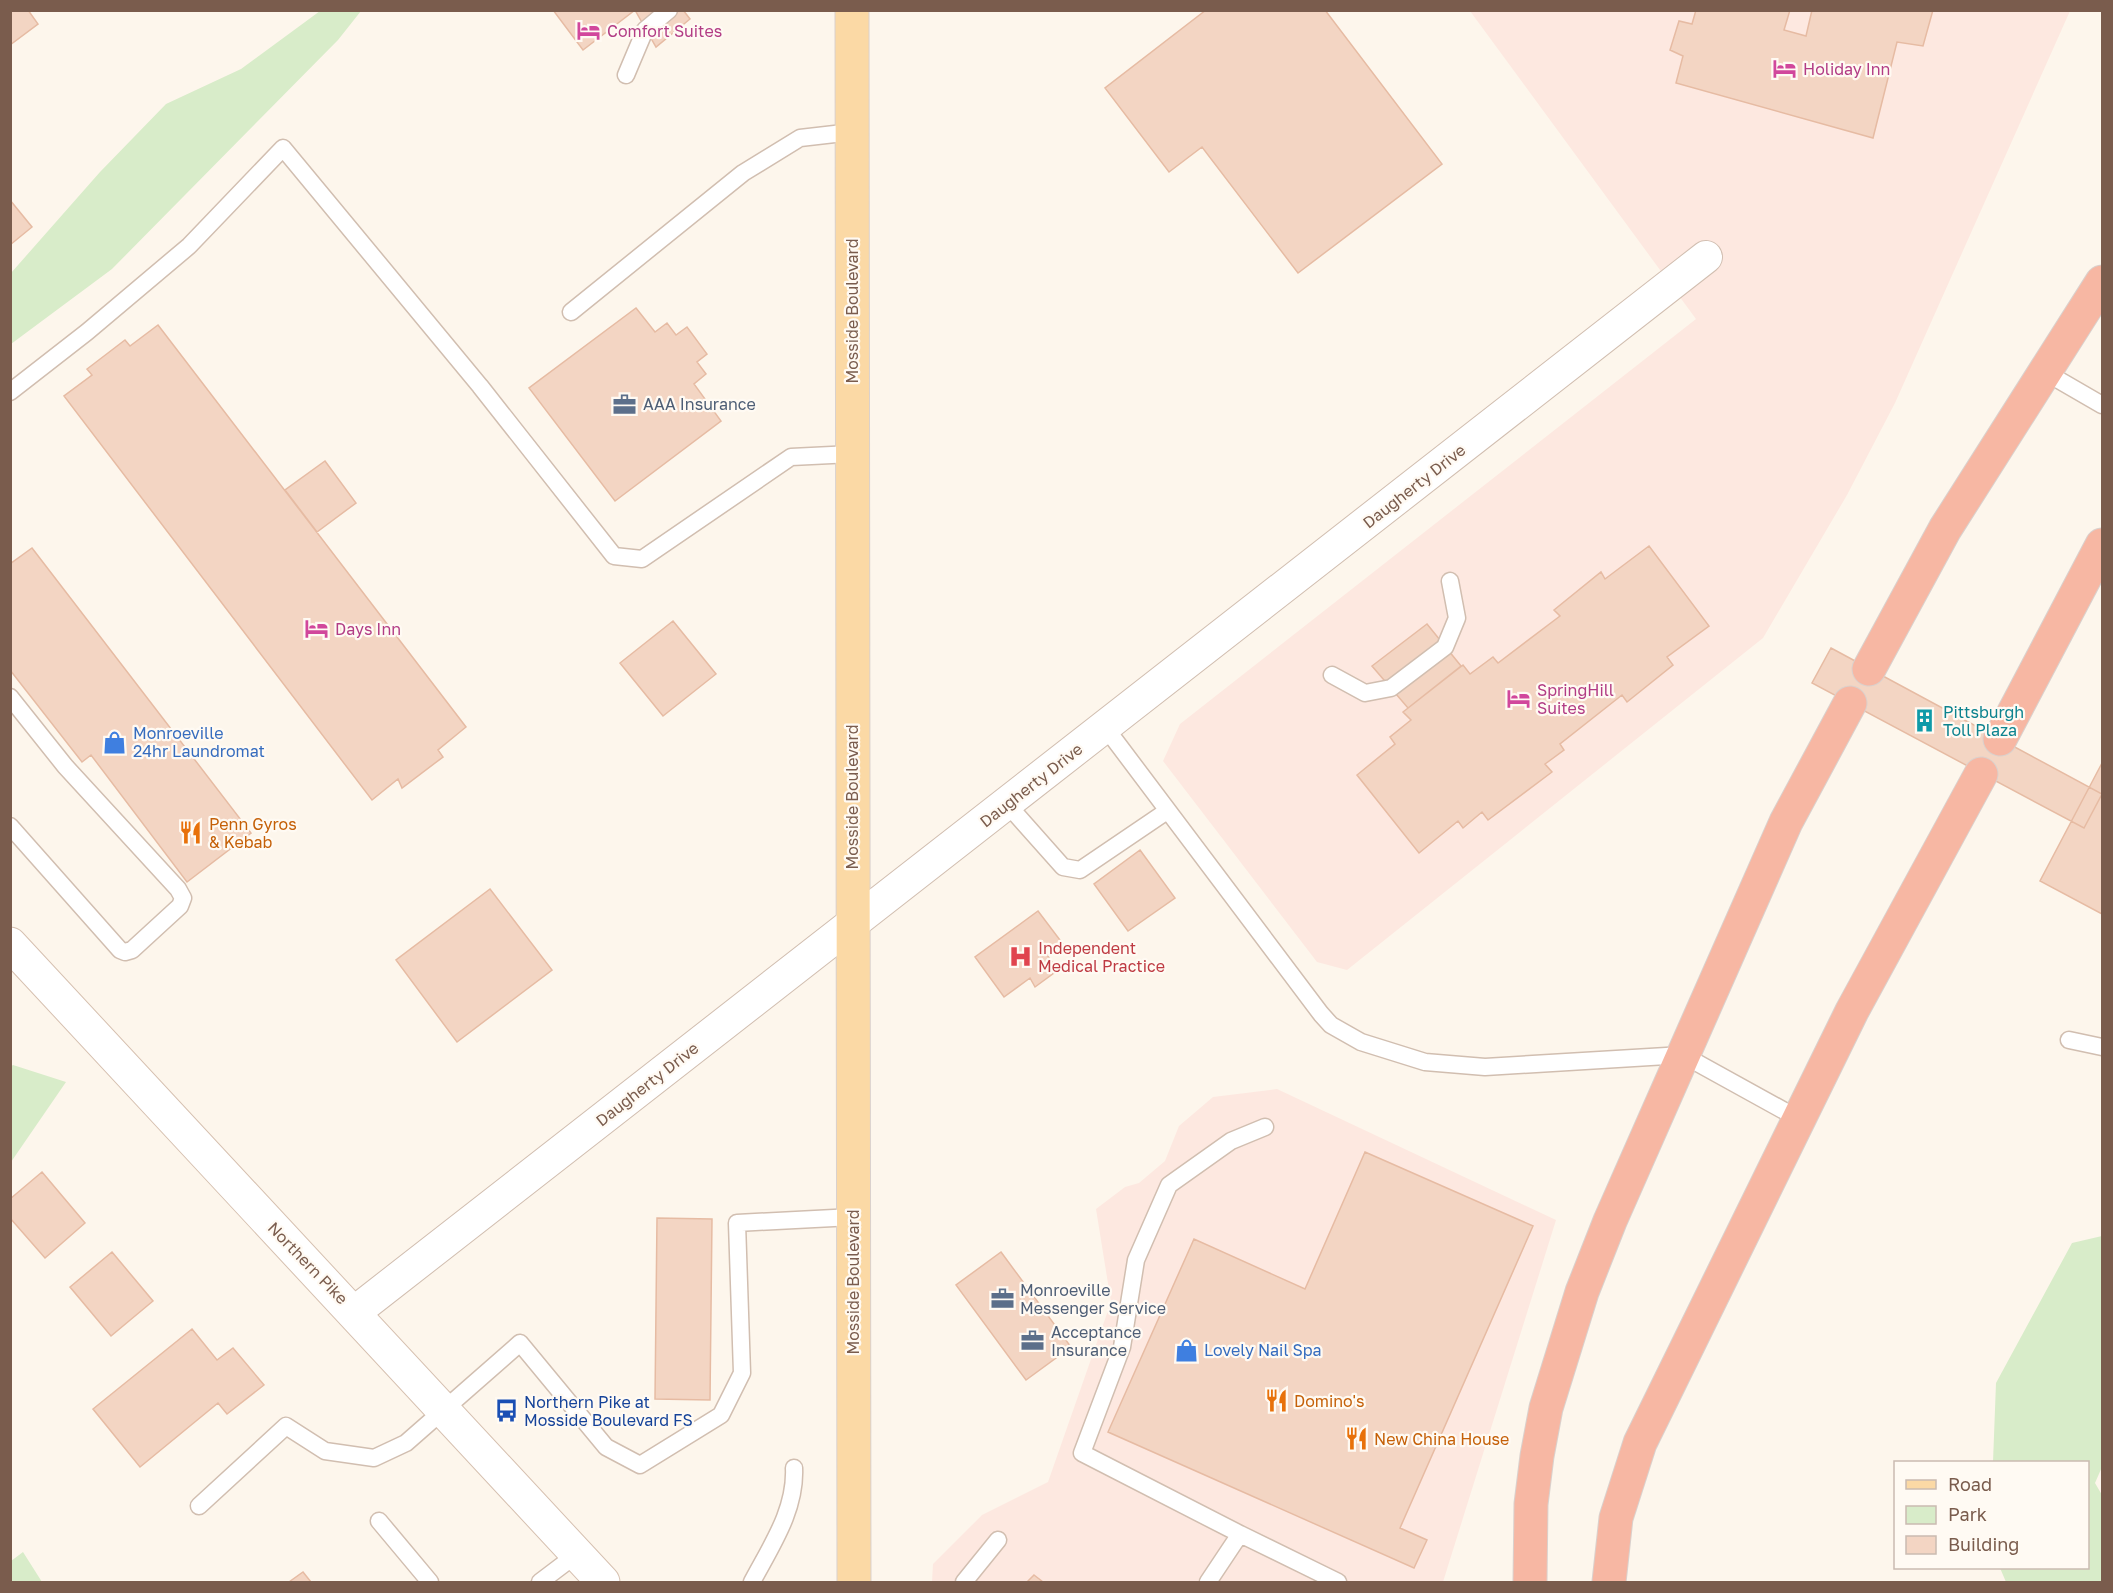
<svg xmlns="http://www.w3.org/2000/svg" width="2113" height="1593" font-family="'Golos Text',sans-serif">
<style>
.commercial{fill:#fde8e0}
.green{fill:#d8ecc9}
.building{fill:#f3d5c3;stroke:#e6bba3;stroke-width:1.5}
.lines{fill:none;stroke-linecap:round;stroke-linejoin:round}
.service-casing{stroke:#d1beb0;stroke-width:19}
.minor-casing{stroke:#d1beb0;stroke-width:34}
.secondary-casing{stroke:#d6c0b0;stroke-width:35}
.primary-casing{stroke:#dad1cd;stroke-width:35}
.motorway-casing{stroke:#dad1cd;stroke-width:35}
.service{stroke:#fff;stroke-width:16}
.minor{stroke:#fff;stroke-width:32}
.secondary{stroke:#fff;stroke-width:33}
.primary{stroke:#fbd9a5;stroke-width:33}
.motorway{stroke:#f7b7a3;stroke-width:33}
.labels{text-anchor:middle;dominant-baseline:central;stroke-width:4.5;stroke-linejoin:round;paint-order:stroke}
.hotel-label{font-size:16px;fill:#b23c85;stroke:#fffaf3;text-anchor:start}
.street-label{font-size:16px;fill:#7a5c4d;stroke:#fffaf3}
.service-label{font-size:16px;fill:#4e5e75;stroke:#fffaf3;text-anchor:start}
.culture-label{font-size:16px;fill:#0d838f;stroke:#fffaf3;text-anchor:start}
.shop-label{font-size:16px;fill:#366cbe;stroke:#fffaf3;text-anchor:start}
.food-label{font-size:16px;fill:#c56008;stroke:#fffaf3;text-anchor:start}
.health-label{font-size:16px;fill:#be3a42;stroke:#fffaf3;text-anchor:start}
.transit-label{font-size:16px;fill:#164399;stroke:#fffaf3;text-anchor:start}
</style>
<rect width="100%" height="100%" fill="#fdf6ec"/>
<path class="commercial" d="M 1470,11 L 2070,11 L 1895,403 L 1847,495 L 1763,638 L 1347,970 L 1317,962 L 1163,761 L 1180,724 L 1696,319 Z
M 1277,1089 L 1556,1220 L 1443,1582 L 932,1582 L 933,1564 L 982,1515 L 1048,1482 L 1111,1302 L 1096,1209 L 1125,1187 L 1139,1183 L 1165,1161 L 1179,1126 L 1213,1097 Z"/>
<path class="green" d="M 320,11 L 361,11 L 338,40 L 112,269 L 11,344 L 11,273 L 100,172 L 166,104 L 241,69 Z
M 13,1065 L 66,1082 L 11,1162 L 10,1067 Z
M 2102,1236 L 2102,1467 L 2095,1483 L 2102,1495 L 2102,1582 L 2006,1582 L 2000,1568 L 2088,1568 L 2088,1462 L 1993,1462 L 1996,1383 L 2072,1243 Z
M 23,1552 L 42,1582 L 11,1582 L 11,1561 Z"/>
<path class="building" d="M 10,10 L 28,10 L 38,24 L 10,45 Z
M 553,10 L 635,10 L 583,50 Z
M 635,10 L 683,10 L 690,19 L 656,47 Z
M 1206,10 L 1325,10 L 1442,164 L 1298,273 L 1202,147 L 1169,172 L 1105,88 Z
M 1696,10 L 1790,10 L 1784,30 L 1806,36 L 1812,10 L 1933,10 L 1923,46 L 1897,42 L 1873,138 L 1676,83 L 1683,56 L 1670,50 L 1679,21 L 1692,24 Z
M 10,200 L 32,227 L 10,245 Z
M 636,308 L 655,332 L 667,323 L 676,335 L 687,327 L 707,354 L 697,362 L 706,374 L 694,384 L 721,421 L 615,501 L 529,388 Z
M 158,325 L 466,727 L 438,750 L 443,757 L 402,788 L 398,779 L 372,800 L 64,396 L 92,375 L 87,369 L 125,340 L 130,346 Z
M 325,461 L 356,503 L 317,532 L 285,490 Z
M 1649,546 L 1709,626 L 1667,657 L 1673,665 L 1627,702 L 1622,695 L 1560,744 L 1564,750 L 1545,764 L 1552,772 L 1488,820 L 1482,812 L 1463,828 L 1458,821 L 1419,853 L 1357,775 L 1395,744 L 1390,737 L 1411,720 L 1403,712 L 1463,665 L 1470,674 L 1493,657 L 1498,663 L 1560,616 L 1554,610 L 1601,572 L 1605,579 Z
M 32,548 L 251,833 L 187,882 L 91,755 L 82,762 L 10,670 L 10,564 Z
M 673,621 L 716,674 L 663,716 L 620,663 Z
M 1427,624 L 1461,666 L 1408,708 L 1372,666 Z
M 1831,648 L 2102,794 L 2084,828 L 1812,683 Z
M 2102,763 L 2102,914 L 2040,881 Z
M 1140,850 L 1175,898 L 1128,931 L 1094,884 Z
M 490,889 L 552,970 L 457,1042 L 396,960 Z
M 1038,911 L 1063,944 L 1047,955 L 1058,970 L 1035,987 L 1030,978 L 1004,997 L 975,957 Z
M 1365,1152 L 1533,1226 L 1400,1528 L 1427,1540 L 1414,1568 L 1108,1432 L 1194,1239 L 1305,1289 Z
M 42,1172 L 85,1223 L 45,1258 L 10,1218 L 10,1199 Z
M 657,1218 L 712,1219 L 710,1400 L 655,1399 Z
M 112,1252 L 153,1301 L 111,1336 L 70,1287 Z
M 1001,1252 L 1071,1347 L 1026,1380 L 956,1285 Z
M 192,1329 L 217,1360 L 233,1348 L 264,1385 L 227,1414 L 218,1403 L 140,1467 L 93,1409 Z
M 303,1572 L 311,1582 L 289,1582 Z
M 1034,1575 L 1043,1582 L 1027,1582 Z"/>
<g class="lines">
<defs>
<path id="service" d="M 626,75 L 645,30 L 669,10
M 571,312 L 743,173 L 800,138 L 852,132
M 2045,372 L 2102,405
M 10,392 L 87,332 L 189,246 L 283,148 L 480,386 L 614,556 L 642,559 L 791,457 L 852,454
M 1332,675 L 1365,693 L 1391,688 L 1445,647 L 1457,618 L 1450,581
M 10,697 L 65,766 L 178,889 L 183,898 L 180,906 L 132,950 L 125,952 L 120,950 L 10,826
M 1105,727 L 1321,1014 L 1331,1025 L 1361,1042 L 1425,1062 L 1485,1067 L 1683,1055 L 1799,1119
M 1007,804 L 1063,867 L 1080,870 L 1167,811
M 2069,1040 L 2102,1047
M 199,1506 L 286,1426 L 325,1451 L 374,1458 L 406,1443 L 520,1343 L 606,1447 L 640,1465 L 721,1415 L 742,1373 L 737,1223 L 853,1217
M 379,1521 L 430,1582
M 1240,1534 L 1082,1453 L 1122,1347 L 1136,1260 L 1169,1185 L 1231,1141 L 1265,1127
M 540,1582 L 577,1554
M 752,1582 C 771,1546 796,1510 794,1468
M 964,1582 L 998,1540
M 1208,1582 L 1240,1534 L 1338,1582"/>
<path id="minor" d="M 355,1312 L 1706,257"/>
<path id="secondary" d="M 10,944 L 603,1582"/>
<path id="primary" d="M 852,10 L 854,1582"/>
<path id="motorway" d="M 1869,669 L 1945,529 L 2102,282
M 2000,739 L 2102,545
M 1530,1582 L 1531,1504 L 1537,1456 L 1546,1408 L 1582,1292 L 1610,1221 L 1786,822 L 1850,703
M 1609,1582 L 1616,1518 L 1640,1443 L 1852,1011 L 1981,774"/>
</defs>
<use href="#service" class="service-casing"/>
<use href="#minor" class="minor-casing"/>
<use href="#secondary" class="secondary-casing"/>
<use href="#primary" class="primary-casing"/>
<use href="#motorway" class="motorway-casing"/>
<use href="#service" class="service"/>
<use href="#minor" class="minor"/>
<use href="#secondary" class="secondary"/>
<use href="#primary" class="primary"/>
<use href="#motorway" class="motorway"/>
</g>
<defs>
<symbol id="hotel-bare" viewBox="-9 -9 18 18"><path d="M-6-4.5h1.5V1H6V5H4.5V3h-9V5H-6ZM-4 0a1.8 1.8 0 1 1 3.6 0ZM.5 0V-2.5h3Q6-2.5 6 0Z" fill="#d1479c" stroke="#fffaf3" stroke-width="2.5" paint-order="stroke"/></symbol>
<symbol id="office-bare" viewBox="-9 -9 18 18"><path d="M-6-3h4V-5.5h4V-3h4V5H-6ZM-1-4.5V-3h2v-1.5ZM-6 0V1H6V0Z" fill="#5c6f8a" stroke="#fffaf3" stroke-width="2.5" paint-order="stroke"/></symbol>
<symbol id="building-bare" viewBox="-9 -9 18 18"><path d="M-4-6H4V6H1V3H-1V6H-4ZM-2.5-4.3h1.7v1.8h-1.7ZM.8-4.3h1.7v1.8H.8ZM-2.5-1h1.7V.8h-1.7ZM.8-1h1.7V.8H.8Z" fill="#0f9aa8" stroke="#fffaf3" stroke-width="2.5" paint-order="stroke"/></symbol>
<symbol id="shop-bare" viewBox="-9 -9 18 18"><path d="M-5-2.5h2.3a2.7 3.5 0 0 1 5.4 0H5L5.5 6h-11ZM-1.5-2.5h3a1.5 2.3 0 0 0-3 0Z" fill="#3f7fe0" stroke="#fffaf3" stroke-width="2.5" paint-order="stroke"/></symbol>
<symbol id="restaurant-bare" viewBox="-9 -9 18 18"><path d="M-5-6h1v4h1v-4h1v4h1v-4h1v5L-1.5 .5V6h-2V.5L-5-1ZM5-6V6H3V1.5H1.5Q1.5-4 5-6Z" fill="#e8710a" stroke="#fffaf3" stroke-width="2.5" paint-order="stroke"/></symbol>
<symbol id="hospital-bare" viewBox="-9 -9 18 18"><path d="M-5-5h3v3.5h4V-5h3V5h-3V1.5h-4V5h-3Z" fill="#e0444e" stroke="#fffaf3" stroke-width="2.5" paint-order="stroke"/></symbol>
<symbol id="bus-bare" viewBox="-9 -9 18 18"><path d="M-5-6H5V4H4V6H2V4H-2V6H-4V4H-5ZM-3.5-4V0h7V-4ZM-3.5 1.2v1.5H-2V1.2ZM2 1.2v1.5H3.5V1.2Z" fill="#1a4fb4" stroke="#fffaf3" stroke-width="2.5" paint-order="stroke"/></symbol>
</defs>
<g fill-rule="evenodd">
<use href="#hotel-bare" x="572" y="14" width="33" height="33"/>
<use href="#hotel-bare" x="1768" y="52" width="33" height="33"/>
<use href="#office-bare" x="608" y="388" width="33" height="33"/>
<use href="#hotel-bare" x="300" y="612" width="33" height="33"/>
<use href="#hotel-bare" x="1502" y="682" width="33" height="33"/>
<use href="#building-bare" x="1908" y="704" width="33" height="33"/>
<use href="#shop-bare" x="98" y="726" width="33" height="33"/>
<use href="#restaurant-bare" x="174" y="816" width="33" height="33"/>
<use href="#hospital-bare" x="1004" y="940" width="33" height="33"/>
<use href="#office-bare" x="986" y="1282" width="33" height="33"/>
<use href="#office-bare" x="1016" y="1324" width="33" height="33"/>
<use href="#shop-bare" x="1170" y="1334" width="33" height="33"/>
<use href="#restaurant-bare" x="1260" y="1384" width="33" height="33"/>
<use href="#bus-bare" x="490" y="1394" width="33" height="33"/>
<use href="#restaurant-bare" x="1340" y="1422" width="33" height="33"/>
</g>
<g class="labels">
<g class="hotel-label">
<text x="607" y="31">Comfort Suites</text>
<text x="1803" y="69">Holiday Inn</text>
<text x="335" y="629">Days Inn</text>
<text x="1537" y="690">SpringHill<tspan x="1537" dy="18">Suites</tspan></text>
</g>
<g class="street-label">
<text transform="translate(852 311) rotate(-90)">Mosside Boulevard</text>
<text transform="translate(1414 486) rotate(-38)">Daugherty Drive</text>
<text transform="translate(1031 785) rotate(-38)">Daugherty Drive</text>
<text transform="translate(852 797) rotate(-90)">Mosside Boulevard</text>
<text transform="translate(647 1084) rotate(-38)">Daugherty Drive</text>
<text transform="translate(308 1263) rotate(46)">Northern Pike</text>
<text transform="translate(853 1282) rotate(-90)">Mosside Boulevard</text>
</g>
<g class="service-label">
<text x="643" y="404">AAA Insurance</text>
<text x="1020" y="1290">Monroeville<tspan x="1020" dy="18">Messenger Service</tspan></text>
<text x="1051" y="1332">Acceptance<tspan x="1051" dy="18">Insurance</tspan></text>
</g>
<g class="culture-label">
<text x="1943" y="712">Pittsburgh<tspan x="1943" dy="18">Toll Plaza</tspan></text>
</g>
<g class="shop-label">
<text x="133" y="733">Monroeville<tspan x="133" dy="18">24hr Laundromat</tspan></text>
<text x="1204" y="1350">Lovely Nail Spa</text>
</g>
<g class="food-label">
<text x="209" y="824">Penn Gyros<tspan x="209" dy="18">&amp; Kebab</tspan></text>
<text x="1294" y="1401">Domino's</text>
<text x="1374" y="1439">New China House</text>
</g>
<g class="health-label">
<text x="1038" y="948">Independent<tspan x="1038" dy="18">Medical Practice</tspan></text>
</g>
<g class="transit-label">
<text x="524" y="1402">Northern Pike at<tspan x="524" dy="18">Mosside Boulevard FS</tspan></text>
</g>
</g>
<rect width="2113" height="1593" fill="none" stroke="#7a5c4d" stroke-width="24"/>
<rect x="1894" y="1461" width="195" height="108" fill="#fffaf3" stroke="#cabbb1" stroke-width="1.5"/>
<rect x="1906" y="1480" width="30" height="9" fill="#fbd9a5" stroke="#cabbb1" stroke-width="1.5"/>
<text x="1948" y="1491" font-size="18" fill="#7a5c4d">Road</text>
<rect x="1906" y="1506" width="30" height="18" fill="#d8ecc9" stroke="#cabbb1" stroke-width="1.5"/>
<text x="1948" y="1521" font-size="18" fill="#7a5c4d">Park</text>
<rect x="1906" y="1536" width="30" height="18" fill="#f3d5c3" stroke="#cabbb1" stroke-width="1.5"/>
<text x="1948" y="1551" font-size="18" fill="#7a5c4d">Building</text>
</svg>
